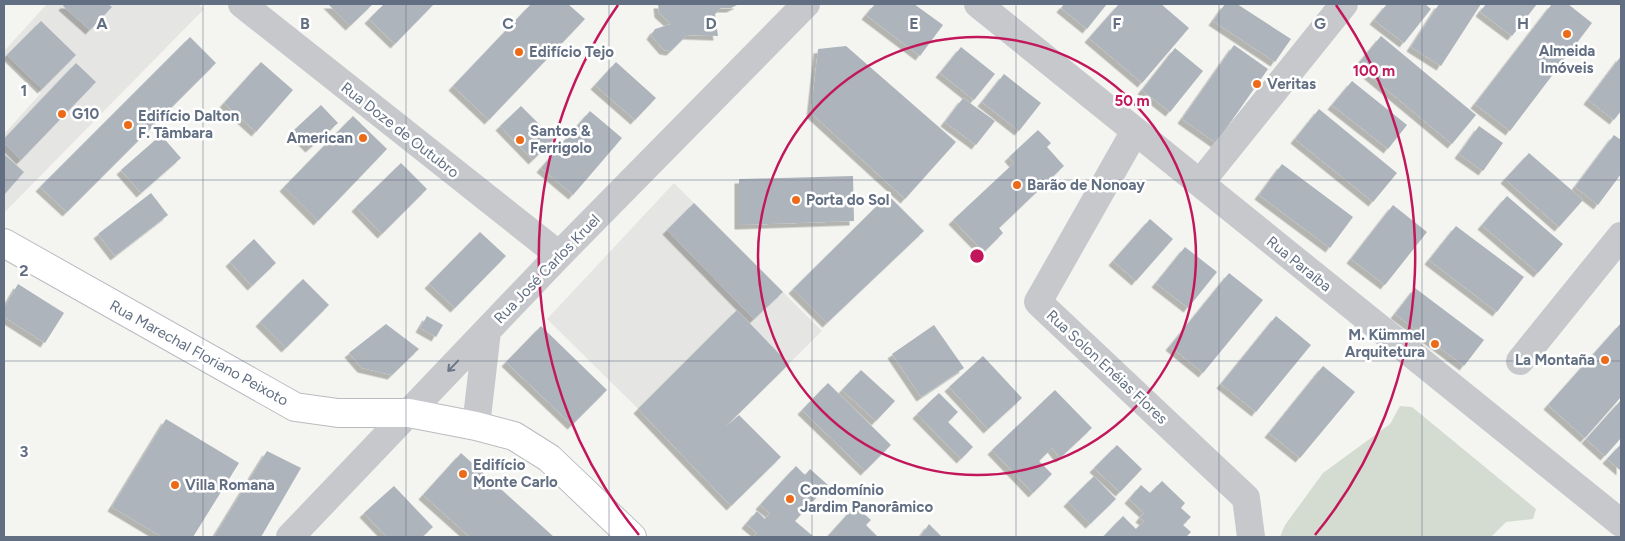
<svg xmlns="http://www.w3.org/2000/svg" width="1625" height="541" font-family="Figtree,sans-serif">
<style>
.built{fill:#e5e5e4}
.green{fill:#d4dcd1}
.building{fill:#aeb4bb;filter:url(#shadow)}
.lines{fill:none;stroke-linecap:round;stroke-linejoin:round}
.secondary-casing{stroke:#b8bbc0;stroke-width:30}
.street{stroke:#c6c8cc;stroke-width:28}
.secondary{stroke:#fff;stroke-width:28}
.oneway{stroke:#6c788a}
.grid{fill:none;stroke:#626f83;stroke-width:1;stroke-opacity:0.55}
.ring{fill:none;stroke:#c2185b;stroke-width:2.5}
.poi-dot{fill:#ed6b18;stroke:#fff;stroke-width:2}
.labels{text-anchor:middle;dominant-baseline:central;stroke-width:5;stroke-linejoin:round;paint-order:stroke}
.poi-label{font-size:15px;font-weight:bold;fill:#626f83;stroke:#fff;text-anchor:start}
.street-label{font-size:15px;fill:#626f83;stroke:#fff}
.grid-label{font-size:16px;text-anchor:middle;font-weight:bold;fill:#626f83;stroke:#fff;stroke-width:5;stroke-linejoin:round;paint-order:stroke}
.centre{fill:#c2185b;stroke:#fff;stroke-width:2.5}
.ring-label{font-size:15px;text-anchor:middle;font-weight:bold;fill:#c2185b;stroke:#fff;stroke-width:5;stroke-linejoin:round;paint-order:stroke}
</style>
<defs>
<filter id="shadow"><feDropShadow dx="-4.5" dy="4.5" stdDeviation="0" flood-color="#0004"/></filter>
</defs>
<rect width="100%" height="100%" fill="#f4f5f0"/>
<path class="built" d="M 47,4 L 198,4 L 204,9 L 4,213 L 4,134 L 41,93 L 4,58 L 4,51 Z
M 674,183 L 822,331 L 691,461 L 547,319 Z"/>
<path class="green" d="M 1400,406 L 1412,407 L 1536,509 L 1533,519 L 1506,522 L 1491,537 L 1280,537 L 1285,525 L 1323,473 L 1390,424 Z"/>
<path class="building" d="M 65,4 L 108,4 L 112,7 L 90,30 L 63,6 Z
M 328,4 L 373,4 L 350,26 Z
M 384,4 L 434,4 L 395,44 L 369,19 Z
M 531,4 L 568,4 L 585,19 L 489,120 L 453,86 Z
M 658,4 L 739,4 L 731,8 L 721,8 L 715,14 L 718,36 L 687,35 L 671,51 L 664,50 L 651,35 L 655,29 L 671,24 L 659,13 Z
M 875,4 L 914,4 L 943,25 L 920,56 L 866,15 Z
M 1064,4 L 1107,4 L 1087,29 L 1061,8 Z
M 1119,4 L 1161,4 L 1189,28 L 1142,83 L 1089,38 Z
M 1225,4 L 1237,4 L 1291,39 L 1275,62 L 1213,21 Z
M 1387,4 L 1425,4 L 1431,9 L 1404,43 L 1374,20 Z
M 1439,4 L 1481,4 L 1441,66 L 1411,47 Z
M 1486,4 L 1537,4 L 1512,36 L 1480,12 Z
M 1552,4 L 1568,4 L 1592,23 L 1510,131 L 1475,104 Z
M 41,21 L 76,55 L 42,89 L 7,55 Z
M 1381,36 L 1476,115 L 1452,144 L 1357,65 Z
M 190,37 L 216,63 L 67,212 L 40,187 Z
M 1234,45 L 1268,69 L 1216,143 L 1182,119 Z
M 846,46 L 956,142 L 905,199 L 811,113 L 818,49 Z
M 961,47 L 995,74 L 974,100 L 940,73 Z
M 1175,48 L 1203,71 L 1170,112 L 1142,90 Z
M 1621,56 L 1621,111 L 1614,120 L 1588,100 Z
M 261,62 L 293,90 L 256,132 L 224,103 Z
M 616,62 L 656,98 L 635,120 L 595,85 Z
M 76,63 L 96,82 L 21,160 L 4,143 L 4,139 Z
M 1004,74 L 1041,103 L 1019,131 L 982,102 Z
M 1352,81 L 1407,125 L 1388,149 L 1332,105 Z
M 963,98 L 995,121 L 976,145 L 945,122 Z
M 321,105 L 338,123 L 310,148 L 293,131 Z
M 521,106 L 554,139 L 533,160 L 500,126 Z
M 1319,109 L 1397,173 L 1373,202 L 1295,139 Z
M 590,111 L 622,138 L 573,195 L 541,168 Z
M 353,116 L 387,149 L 318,221 L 284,187 Z
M 1479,126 L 1503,143 L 1483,171 L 1459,154 Z
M 1038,130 L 1051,143 L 1047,147 L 1064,166 L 999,228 L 1003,233 L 984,252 L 953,220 L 1014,163 L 1009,157 Z
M 161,135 L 181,158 L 141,193 L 121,170 Z
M 1614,135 L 1621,140 L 1621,174 L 1598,205 L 1575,187 Z
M 1529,153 L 1583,200 L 1559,227 L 1505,179 Z
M 4,154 L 24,172 L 4,195 Z
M 401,163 L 427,189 L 382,234 L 356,207 Z
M 1282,164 L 1353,217 L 1330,248 L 1259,195 Z
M 853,176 L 854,221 L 739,225 L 739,179 Z
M 151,193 L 168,215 L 115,256 L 98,234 Z
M 888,195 L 924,231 L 827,323 L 793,289 Z
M 1507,196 L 1563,244 L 1538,273 L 1482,225 Z
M 694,203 L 783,292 L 754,319 L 667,230 Z
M 1393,205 L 1427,232 L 1385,285 L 1351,259 Z
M 1150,219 L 1173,239 L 1136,281 L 1113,261 Z
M 1456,226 L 1524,277 L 1497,312 L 1429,260 Z
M 480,232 L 506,256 L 455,308 L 429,284 Z
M 254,239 L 276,263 L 252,286 L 230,262 Z
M 1185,247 L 1217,272 L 1188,308 L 1156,283 Z
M 1229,273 L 1263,300 L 1203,373 L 1170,346 Z
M 303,279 L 329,305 L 286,348 L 260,322 Z
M 18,284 L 64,313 L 45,343 L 4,317 L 4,308 Z
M 1415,288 L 1484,340 L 1464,366 L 1395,314 Z
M 737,310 L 789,364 L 724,428 L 739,415 L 781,457 L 731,506 L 638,409 Z
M 427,316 L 443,325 L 436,337 L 420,328 Z
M 1276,316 L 1311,345 L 1256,412 L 1221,384 Z
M 1621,323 L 1621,397 L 1585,438 L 1548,405 Z
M 386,324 L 419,349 L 392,375 L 362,368 L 349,353 Z
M 934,325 L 964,368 L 921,397 L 892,354 Z
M 541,326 L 607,390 L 572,425 L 506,362 Z
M 983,356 L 1022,398 L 988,429 L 949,387 Z
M 1323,366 L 1355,392 L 1300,458 L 1269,433 Z
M 861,370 L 895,401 L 876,421 L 842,390 Z
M 828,383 L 891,445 L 865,471 L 802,410 Z
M 1055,390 L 1092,428 L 1060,458 L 1052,448 L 1039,461 L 1052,474 L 1033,493 L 992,450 Z
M 939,393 L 958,412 L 948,422 L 973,447 L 961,459 L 917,414 Z
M 1621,400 L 1621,438 L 1605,456 L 1586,439 Z
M 166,419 L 239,463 L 193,537 L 162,537 L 112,507 Z
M 1621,444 L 1621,471 L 1607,459 Z
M 1117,445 L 1142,469 L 1120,492 L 1094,468 Z
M 267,451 L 301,468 L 261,537 L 214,537 Z
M 461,453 L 554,537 L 470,537 L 423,495 Z
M 796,466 L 805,475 L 810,469 L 828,485 L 795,521 L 814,537 L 754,537 L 757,533 L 746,524 L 757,511 L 765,519 L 770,513 L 760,505 Z
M 1094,476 L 1116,499 L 1090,524 L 1068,502 Z
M 1162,481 L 1185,503 L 1181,508 L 1191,517 L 1183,525 L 1191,532 L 1186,537 L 1103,537 L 1123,516 L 1136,529 L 1144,521 L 1140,518 L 1144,513 L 1129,499 L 1141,485 L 1150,493 Z
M 394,486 L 433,527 L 422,537 L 387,537 L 364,513 Z
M 855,506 L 871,520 L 866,525 L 878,537 L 827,537 Z
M 929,524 L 942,537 L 920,537 Z"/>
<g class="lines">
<defs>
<path id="secondary" d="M 4,243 L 295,407 L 338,413 L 409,413 L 476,426 L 514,436 L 549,458 L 632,537"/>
</defs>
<use href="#secondary" class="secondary-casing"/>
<path class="street" d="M 242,4 L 559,255
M 978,4 L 1621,523
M 1135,131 L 1038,302 L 1246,498 L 1251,537
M 1200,183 L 1344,4
M 1520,361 L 1621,236
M 476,426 L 487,331
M 290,537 L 559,255 L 806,4"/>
<use href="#secondary" class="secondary"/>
</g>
<defs><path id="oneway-shaft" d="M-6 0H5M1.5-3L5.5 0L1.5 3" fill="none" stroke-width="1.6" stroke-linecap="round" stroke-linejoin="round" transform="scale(1.25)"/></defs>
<use class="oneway" href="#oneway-shaft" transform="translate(453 366) rotate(134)"/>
<path class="grid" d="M 203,4 L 203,537M 406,4 L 406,537M 609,4 L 609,537M 812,4 L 812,537M 1016,4 L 1016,537M 1219,4 L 1219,537M 1422,4 L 1422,537M 4,180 L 1621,180M 4,361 L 1621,361"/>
<g class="ring">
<circle cx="977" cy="256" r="219"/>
<path d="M639 535A438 438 0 0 1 618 5M1336 5A438 438 0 0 1 1315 535"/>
</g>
<g class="poi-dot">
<circle cx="1567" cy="34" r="5"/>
<circle cx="519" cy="52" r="5"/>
<circle cx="1257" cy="84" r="5"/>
<circle cx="62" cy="114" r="5"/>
<circle cx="128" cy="125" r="5"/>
<circle cx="363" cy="138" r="5"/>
<circle cx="520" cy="140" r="5"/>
<circle cx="1017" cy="185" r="5"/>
<circle cx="796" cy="200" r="5"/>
<circle cx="1435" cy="344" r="5"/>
<circle cx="1605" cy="360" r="5"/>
<circle cx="463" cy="474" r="5"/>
<circle cx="175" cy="485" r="5"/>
<circle cx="790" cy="499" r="5"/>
</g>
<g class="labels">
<g class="poi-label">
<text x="1567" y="51" text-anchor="middle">Almeida<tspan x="1567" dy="17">Imóveis</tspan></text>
<text x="529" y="52">Edifício Tejo</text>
<text x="1267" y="84">Veritas</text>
<text x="72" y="114">G10</text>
<text x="138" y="116">Edifício Dalton<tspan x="138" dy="17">F. Tâmbara</tspan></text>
<text x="530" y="131">Santos &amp;<tspan x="530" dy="17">Ferrigolo</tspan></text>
<text x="353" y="138" text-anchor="end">American</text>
<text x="1027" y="185">Barão de Nonoay</text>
<text x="806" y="200">Porta do Sol</text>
<text x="1425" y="335" text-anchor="end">M. Kümmel<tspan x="1425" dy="17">Arquitetura</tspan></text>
<text x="1595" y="360" text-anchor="end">La Montaña</text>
<text x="473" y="465">Edifício<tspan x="473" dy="17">Monte Carlo</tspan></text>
<text x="185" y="485">Villa Romana</text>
<text x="800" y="490">Condomínio<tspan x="800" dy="17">Jardim Panorâmico</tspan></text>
</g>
<g class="street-label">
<text transform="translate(400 130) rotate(38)">Rua Doze de Outubro</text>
<text transform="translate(1299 264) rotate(39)">Rua Paraíba</text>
<text transform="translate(547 269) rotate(-46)">Rua José Carlos Kruel</text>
<text transform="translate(199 353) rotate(29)">Rua Marechal Floriano Peixoto</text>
<text transform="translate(1107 367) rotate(43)">Rua Solon Enéias Flores</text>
</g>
</g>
<g class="grid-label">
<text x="102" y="29">A</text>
<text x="305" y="29">B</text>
<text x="508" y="29">C</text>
<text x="711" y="29">D</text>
<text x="914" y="29">E</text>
<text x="1117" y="29">F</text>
<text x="1320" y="29">G</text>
<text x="1523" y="29">H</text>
<text x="24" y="96">1</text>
<text x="24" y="276">2</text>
<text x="24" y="457">3</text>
</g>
<circle cx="977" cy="256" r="8" class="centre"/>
<g class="ring-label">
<text x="1374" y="76">100 m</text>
<text x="1132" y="106">50 m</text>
</g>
<rect width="1625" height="541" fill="none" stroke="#626f83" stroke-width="10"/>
</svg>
